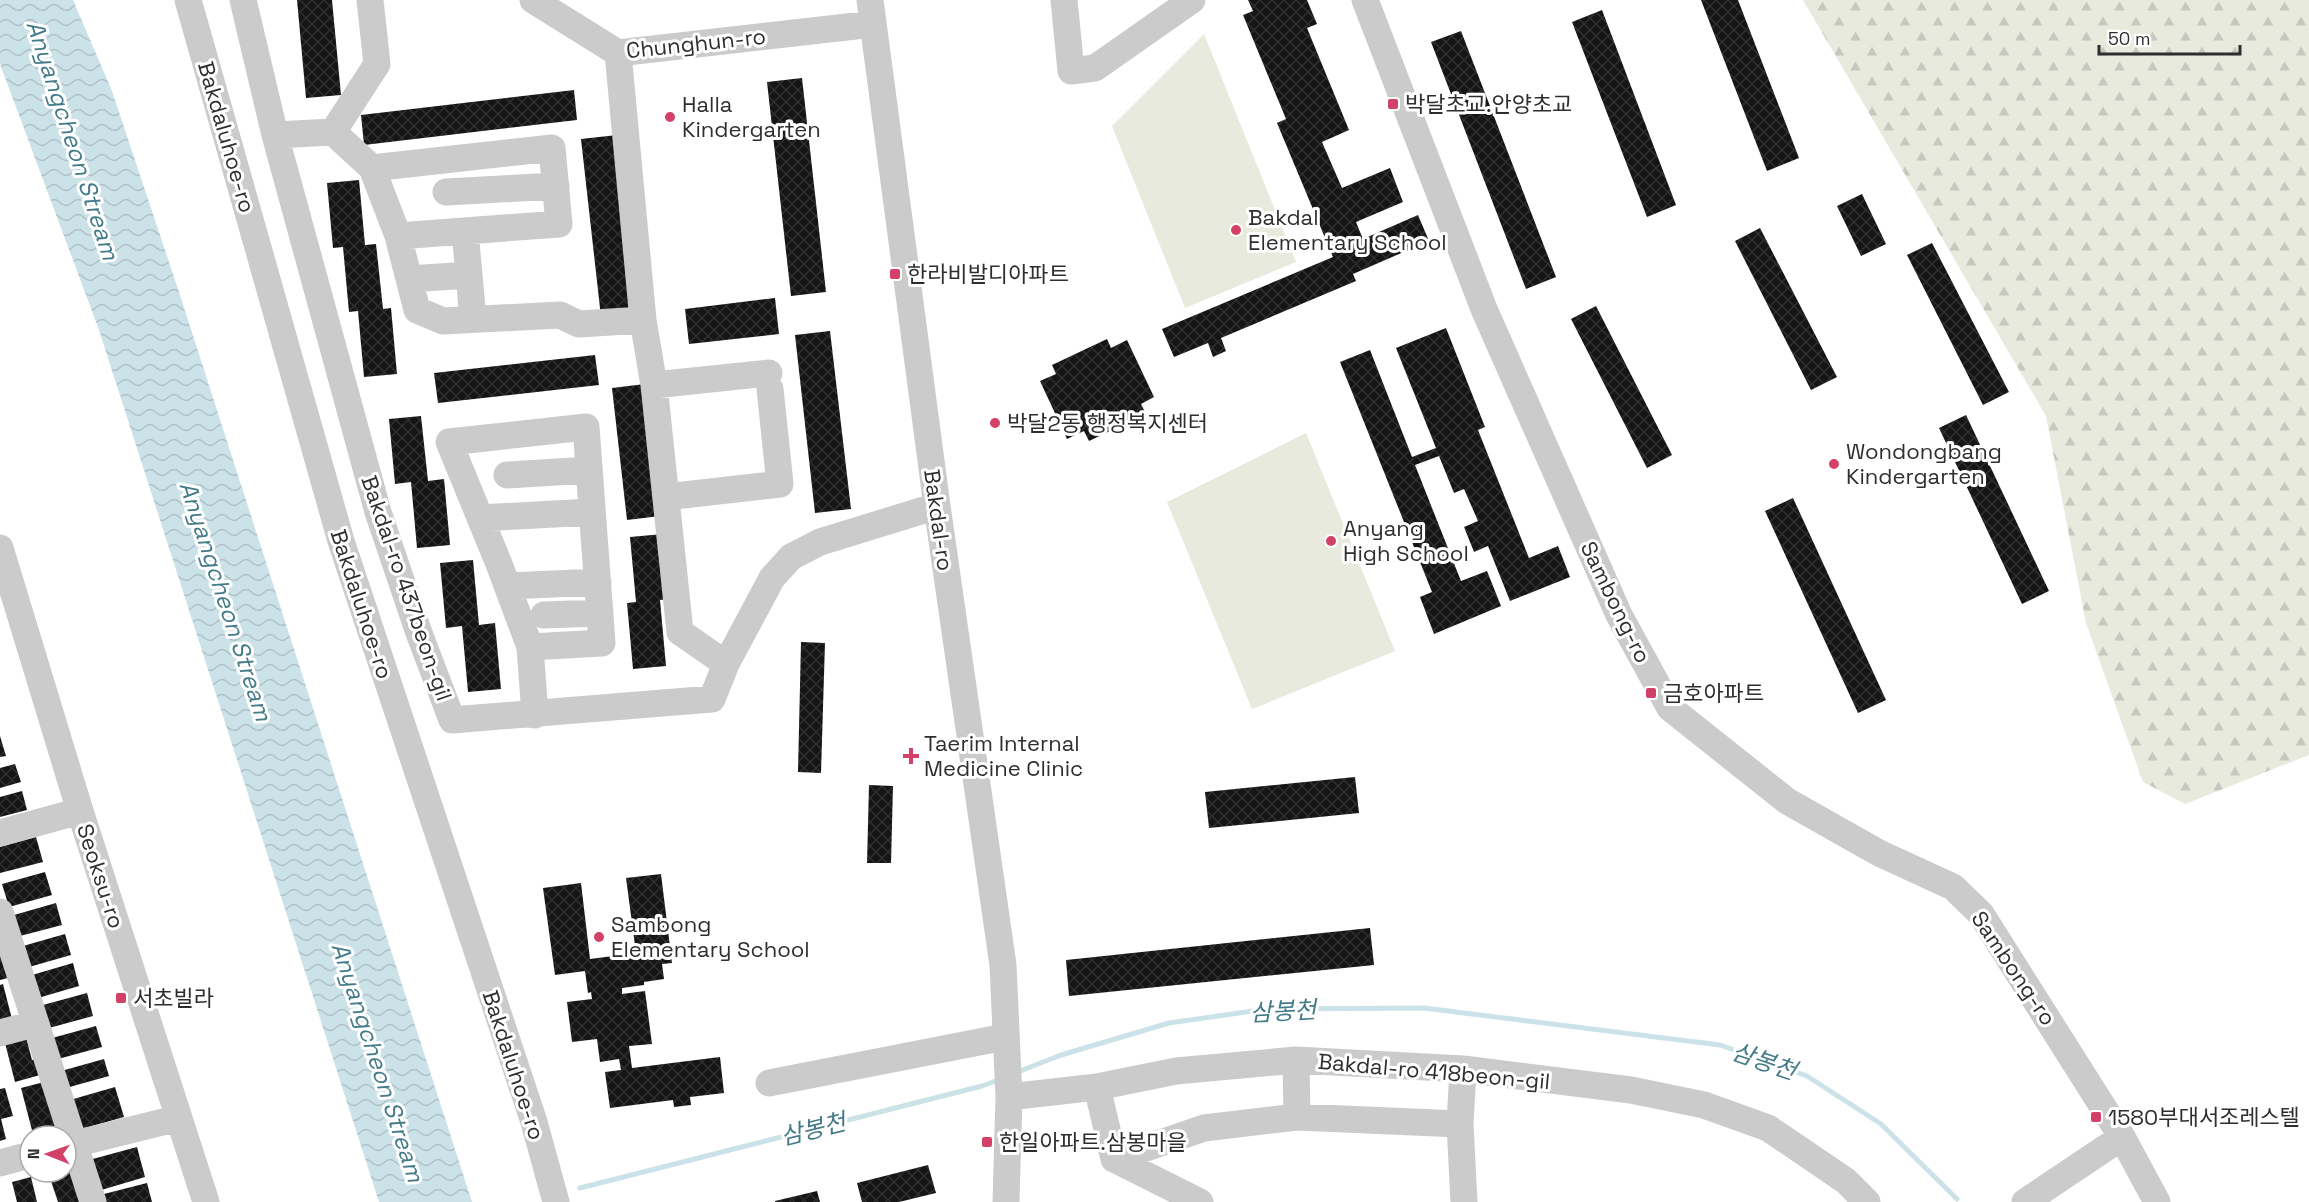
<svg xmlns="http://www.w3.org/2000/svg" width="2309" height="1202" font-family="'Space Grotesk','Noto Sans KR',sans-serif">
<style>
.forest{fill:url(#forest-firs)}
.garden{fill:#e7eadd}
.water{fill:url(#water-waves)}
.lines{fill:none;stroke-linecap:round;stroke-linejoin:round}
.stream{stroke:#cbe2e8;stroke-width:5}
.building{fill:url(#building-cross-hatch)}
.minor{stroke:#cbcbcb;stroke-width:27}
.poi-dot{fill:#d44168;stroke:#fff;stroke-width:2}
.labels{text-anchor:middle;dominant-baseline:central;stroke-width:6;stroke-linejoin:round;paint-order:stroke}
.street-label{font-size:22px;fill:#2e2e2e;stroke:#fff}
.poi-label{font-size:22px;fill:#2e2e2e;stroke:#fff;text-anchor:start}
.water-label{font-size:24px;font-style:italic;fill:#447b88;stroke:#fff}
</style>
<defs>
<pattern id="forest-firs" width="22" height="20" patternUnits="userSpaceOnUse" patternTransform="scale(1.5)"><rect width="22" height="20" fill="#e7eadd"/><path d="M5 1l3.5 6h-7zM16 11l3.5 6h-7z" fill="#c6c9be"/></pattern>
<pattern id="water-waves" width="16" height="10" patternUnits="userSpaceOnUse" patternTransform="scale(1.5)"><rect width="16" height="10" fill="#cbe2e8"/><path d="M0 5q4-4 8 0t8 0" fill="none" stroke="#afc2c7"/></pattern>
<pattern id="building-cross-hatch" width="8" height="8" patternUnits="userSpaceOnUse" patternTransform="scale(1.5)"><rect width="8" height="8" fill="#151515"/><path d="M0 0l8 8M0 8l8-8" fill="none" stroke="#2f2f2f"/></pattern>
</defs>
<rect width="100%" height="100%" fill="#fff"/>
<path class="forest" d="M 1803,0 L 2309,0 L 2309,755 L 2185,804 L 2143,782 L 2086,623 L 2046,416 Z"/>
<path class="garden" d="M 1204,34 L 1296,262 L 1185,308 L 1112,126 Z
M 1306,433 L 1395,651 L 1252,709 L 1167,502 Z"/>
<path class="water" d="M 0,0 L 73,0 L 112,91 L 178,289 L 472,1202 L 379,1202 L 99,330 L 0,64 Z"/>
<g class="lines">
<path class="stream" d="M 1015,1073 L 1061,1055 L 1169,1023 L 1267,1009 L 1424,1008 L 1720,1045 L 1807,1076 L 1881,1124 L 1957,1199
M 580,1188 L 982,1086 L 1001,1079"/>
</g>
<path class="building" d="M 297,0 L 332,0 L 341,95 L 306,98 Z
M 1248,0 L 1307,0 L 1317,24 L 1307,28 L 1349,130 L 1322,142 L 1342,188 L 1390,168 L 1403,202 L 1356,222 L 1363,239 L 1418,215 L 1429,241 L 1353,274 L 1356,281 L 1221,338 L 1226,351 L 1213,357 L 1208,343 L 1174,357 L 1162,329 L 1333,257 L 1277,123 L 1286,119 L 1243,15 L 1253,11 Z
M 1701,0 L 1738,0 L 1799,158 L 1767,171 Z
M 1602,10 L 1676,205 L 1647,217 L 1572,22 Z
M 1461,31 L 1556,277 L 1526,289 L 1431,42 Z
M 802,78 L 826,292 L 791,296 L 767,82 Z
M 574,90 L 577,120 L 364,145 L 361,115 Z
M 617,135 L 637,313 L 601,317 L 581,139 Z
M 359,180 L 365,245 L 376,244 L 383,309 L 391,308 L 397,374 L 364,377 L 358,311 L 349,312 L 343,247 L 333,248 L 327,183 Z
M 1862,194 L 1886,244 L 1861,256 L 1837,206 Z
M 1760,228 L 1837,377 L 1811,390 L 1735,241 Z
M 1932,243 L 2009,392 L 1983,405 L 1907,255 Z
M 775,298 L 779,334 L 689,344 L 685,309 Z
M 1596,306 L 1672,455 L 1647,468 L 1571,319 Z
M 1446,328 L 1485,427 L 1478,430 L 1529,558 L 1558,546 L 1570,577 L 1510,601 L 1488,546 L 1474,552 L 1464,527 L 1478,521 L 1464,489 L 1454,493 L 1439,456 L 1415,465 L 1461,581 L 1487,571 L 1501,606 L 1434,634 L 1420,597 L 1432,592 L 1340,362 L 1370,350 L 1412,457 L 1436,448 L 1396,348 Z
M 830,331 L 851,509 L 815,513 L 795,335 Z
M 1107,339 L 1111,348 L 1127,340 L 1154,397 L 1141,404 L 1146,414 L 1089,441 L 1084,431 L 1067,439 L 1040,381 L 1056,374 L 1052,365 Z
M 595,355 L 599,385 L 438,403 L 434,373 Z
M 645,384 L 660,516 L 627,520 L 612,388 Z
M 1966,415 L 2049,591 L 2022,604 L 1939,428 Z
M 421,416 L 428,481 L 444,479 L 450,545 L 417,548 L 411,482 L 395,484 L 389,419 Z
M 1793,498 L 1886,700 L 1858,713 L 1765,511 Z
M 663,534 L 669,599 L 660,600 L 666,666 L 633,669 L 627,603 L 636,602 L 630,537 Z
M 473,560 L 479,625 L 495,623 L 501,689 L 468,692 L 462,626 L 446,628 L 440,563 Z
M 801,642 L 825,643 L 821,773 L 798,772 Z
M 0,736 L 6,756 L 0,757 Z
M 15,764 L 21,782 L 0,788 L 0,768 Z
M 1355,777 L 1359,813 L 1209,828 L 1205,792 Z
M 869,785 L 893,786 L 891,863 L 867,863 Z
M 22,791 L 27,810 L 0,817 L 0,797 Z
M 36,837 L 43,862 L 0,873 L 0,847 Z
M 45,872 L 52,895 L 9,907 L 2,884 Z
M 661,874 L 672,963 L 662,964 L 664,979 L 644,982 L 644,985 L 622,988 L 622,994 L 645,991 L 652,1044 L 629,1046 L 632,1068 L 720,1057 L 724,1093 L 690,1097 L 691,1105 L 674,1107 L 673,1100 L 610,1108 L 605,1072 L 621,1070 L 619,1059 L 600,1062 L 597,1039 L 572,1042 L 567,1002 L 592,999 L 591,992 L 588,993 L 585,971 L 555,975 L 543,888 L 581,883 L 590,959 L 636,953 L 626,878 Z
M 56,903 L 62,925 L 20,936 L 14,915 Z
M 1370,928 L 1374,965 L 1069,996 L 1066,960 Z
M 65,934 L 71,955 L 29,967 L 23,946 Z
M 0,953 L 8,978 L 0,980 Z
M 73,963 L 79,986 L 38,998 L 32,975 Z
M 3,984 L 12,1019 L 0,1023 L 0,985 Z
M 87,993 L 93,1016 L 49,1028 L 43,1005 Z
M 96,1026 L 102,1047 L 58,1059 L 52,1038 Z
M 26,1037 L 32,1060 L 36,1059 L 40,1075 L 15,1082 L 5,1043 Z
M 104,1059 L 109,1076 L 66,1088 L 61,1071 Z
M 44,1082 L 57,1127 L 33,1134 L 21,1088 Z
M 115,1087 L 124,1117 L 78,1130 L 70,1100 Z
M 5,1088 L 13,1116 L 1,1119 L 6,1139 L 0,1141 L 0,1089 Z
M 137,1147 L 145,1177 L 98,1191 L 89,1160 Z
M 70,1165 L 82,1202 L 58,1202 L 48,1172 L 66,1172 L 66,1167 Z
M 928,1165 L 936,1193 L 899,1202 L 862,1202 L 857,1183 Z
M 31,1177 L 37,1202 L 17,1202 L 12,1182 Z
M 147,1183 L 152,1202 L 102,1202 L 100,1195 Z
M 817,1191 L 820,1202 L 775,1202 L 775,1201 Z"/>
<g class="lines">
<path class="minor" d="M 188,0 L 341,541 L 534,1122 L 556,1202
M 243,0 L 275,135 L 378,512 L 419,633 L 452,720 L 712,699 L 726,664 L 772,578 L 791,557 L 820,542 L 937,506
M 533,0 L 618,53 L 873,24
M 870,0 L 937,506 L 1003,965 L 1009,1097 L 1006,1202
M 1064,0 L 1071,71 L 1095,68 L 1192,0
M 1365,0 L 1484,309 L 1619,615 L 1670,708 L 1787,801 L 1879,853 L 1953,887 L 1981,914 L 2122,1137 L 2157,1202
M 618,53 L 643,320 L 654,385 L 680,632 L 726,664
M 333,132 L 377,64 L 370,0
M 275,135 L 333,132 L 372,168 L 398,236 L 417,310 L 443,321 L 560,315 L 579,324 L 643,320
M 372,168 L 552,148 L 559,224 L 398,236
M 446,192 L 556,186
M 465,231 L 473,319
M 409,279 L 469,275
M 654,385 L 769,373
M 507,475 L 589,470
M 666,497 L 780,484 L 770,389
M 480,518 L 592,512
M 0,548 L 80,811 L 206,1202
M 507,586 L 598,582
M 544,615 L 600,613
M 530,647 L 602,643 L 586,427 L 449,442 L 499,564 L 530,647 L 535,715
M 0,833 L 80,811
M 0,912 L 93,1202
M 0,1033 L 34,1024
M 1296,1060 L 1297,1117
M 1463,1069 L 1460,1124 L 1464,1202
M 769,1083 L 1005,1037
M 1097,1087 L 1114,1159 L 1200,1202
M 1009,1097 L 1097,1087 L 1176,1071 L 1296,1060 L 1463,1069 L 1631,1090 L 1704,1105 L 1768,1128 L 1846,1181 L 1867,1202
M 66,1146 L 179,1118
M 1114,1159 L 1204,1128 L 1297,1117 L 1460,1124
M 0,1163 L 30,1155
M 2025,1202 L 2122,1137"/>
</g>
<g class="poi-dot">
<rect x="1387" y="98" width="12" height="12" rx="3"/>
<circle cx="670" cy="117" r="6"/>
<circle cx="1236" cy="230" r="6"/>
<rect x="889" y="268" width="12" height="12" rx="3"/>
<circle cx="995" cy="423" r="6"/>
<circle cx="1834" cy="464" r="6"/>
<circle cx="1331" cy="541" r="6"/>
<rect x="1645" y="687" width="12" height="12" rx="3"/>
<path d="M908 747h6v6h6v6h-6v6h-6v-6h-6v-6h6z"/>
<circle cx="599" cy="937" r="6"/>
<rect x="115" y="992" width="12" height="12" rx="3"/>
<rect x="2090" y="1111" width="12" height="12" rx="3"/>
<rect x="981" y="1136" width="12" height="12" rx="3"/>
</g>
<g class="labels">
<g class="street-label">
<text transform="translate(696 43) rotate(-6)">Chunghun-ro</text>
<text transform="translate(227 137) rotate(74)">Bakdaluhoe-ro</text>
<text transform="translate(939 520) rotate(82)">Bakdal-ro</text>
<text transform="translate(407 588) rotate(71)">Bakdal-ro 437beon-gil</text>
<text transform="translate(1616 602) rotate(64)">Sambong-ro</text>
<text transform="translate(362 604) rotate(72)">Bakdaluhoe-ro</text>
<text transform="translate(101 876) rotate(72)">Seoksu-ro</text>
<text transform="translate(2014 968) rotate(56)">Sambong-ro</text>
<text transform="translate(514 1065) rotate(72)">Bakdaluhoe-ro</text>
<text transform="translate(1434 1071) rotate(5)">Bakdal-ro 418beon-gil</text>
</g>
<g class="poi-label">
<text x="682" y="104">Halla<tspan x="682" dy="25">Kindergarten</tspan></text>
<text x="1405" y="104">박달초교.안양초교</text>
<text x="1248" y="217">Bakdal<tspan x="1248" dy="25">Elementary School</tspan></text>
<text x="907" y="274">한라비발디아파트</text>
<text x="1007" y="423">박달2동 행정복지센터</text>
<text x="1846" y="451">Wondongbang<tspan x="1846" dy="25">Kindergarten</tspan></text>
<text x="1343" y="528">Anyang<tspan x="1343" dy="25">High School</tspan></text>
<text x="1663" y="693">금호아파트</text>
<text x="924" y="743">Taerim Internal<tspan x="924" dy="25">Medicine Clinic</tspan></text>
<text x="611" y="924">Sambong<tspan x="611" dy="25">Elementary School</tspan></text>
<text x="133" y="998">서초빌라</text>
<text x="2108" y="1117">1580부대서조레스텔</text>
<text x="999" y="1142">한일아파트.삼봉마을</text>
</g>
<g class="water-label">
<text transform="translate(73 140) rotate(72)">Anyangcheon Stream</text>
<text transform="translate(226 601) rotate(72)">Anyangcheon Stream</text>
<text transform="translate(1283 1011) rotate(-3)">삼봉천</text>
<text transform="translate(1764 1061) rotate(19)">삼봉천</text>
<text transform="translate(378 1062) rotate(72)">Anyangcheon Stream</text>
<text transform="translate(813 1129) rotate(-14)">삼봉천</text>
</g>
</g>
<g transform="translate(48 1154) rotate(271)"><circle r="28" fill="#ffffff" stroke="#ababab" stroke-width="1.5"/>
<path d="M0-4.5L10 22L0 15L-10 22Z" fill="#d44168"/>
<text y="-9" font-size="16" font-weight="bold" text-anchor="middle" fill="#2e2e2e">N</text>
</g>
<path d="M2099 45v9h141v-9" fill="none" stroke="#2e2e2e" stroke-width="3"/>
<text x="2108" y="45" font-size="18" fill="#2e2e2e" stroke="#ffffff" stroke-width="4.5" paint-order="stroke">50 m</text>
</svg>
